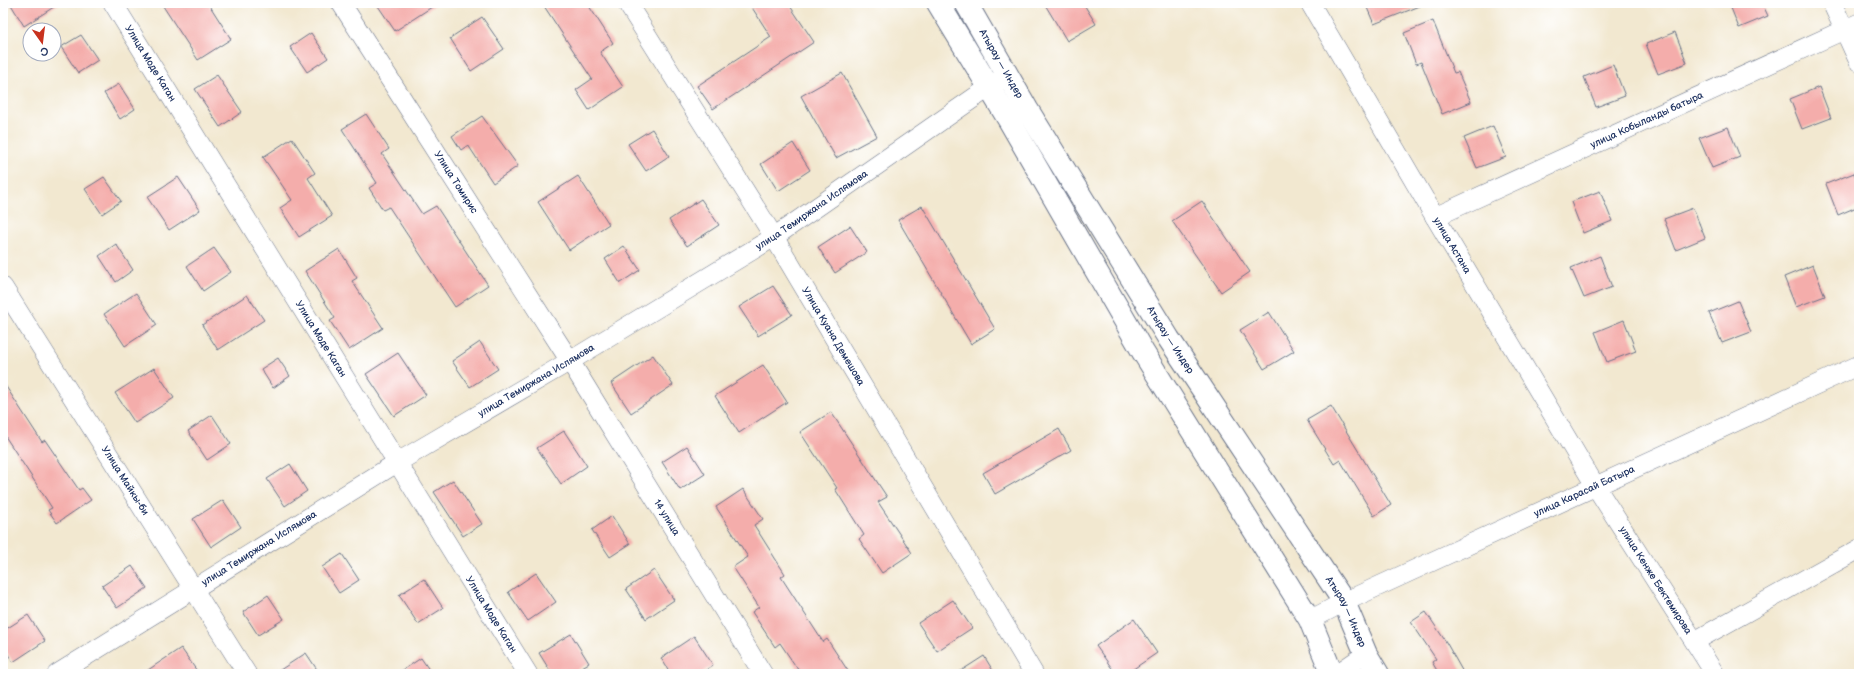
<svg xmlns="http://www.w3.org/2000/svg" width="1862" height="677" font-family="'Balsamiq Sans',sans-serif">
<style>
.building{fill:#f4adab}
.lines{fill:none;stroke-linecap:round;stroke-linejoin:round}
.minor-casing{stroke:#667086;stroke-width:20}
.major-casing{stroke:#667086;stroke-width:24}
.minor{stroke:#fff;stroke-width:19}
.major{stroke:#fff;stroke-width:22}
.labels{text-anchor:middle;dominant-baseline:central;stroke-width:3;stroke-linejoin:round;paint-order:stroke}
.street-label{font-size:10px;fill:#1b2f5e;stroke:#fff}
</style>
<rect width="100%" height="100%" fill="#fff"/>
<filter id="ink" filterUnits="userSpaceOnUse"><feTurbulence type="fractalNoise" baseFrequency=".025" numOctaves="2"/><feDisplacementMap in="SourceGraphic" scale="8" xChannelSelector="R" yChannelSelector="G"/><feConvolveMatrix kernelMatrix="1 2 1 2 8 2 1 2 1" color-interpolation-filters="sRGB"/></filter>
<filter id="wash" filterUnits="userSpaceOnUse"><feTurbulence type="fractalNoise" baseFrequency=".012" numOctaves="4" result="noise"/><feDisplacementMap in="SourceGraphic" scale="16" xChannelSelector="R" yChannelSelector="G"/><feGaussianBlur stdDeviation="0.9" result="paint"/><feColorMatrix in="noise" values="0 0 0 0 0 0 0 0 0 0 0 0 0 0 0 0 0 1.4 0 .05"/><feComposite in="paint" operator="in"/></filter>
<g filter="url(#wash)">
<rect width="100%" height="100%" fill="#f2e8d0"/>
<g id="blocks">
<path class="building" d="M 10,3 L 60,3 L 24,26 Z
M 161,3 L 208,3 L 231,39 L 198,60 Z
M 376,3 L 438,3 L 395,31 Z
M 542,3 L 587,3 L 613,43 L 600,52 L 623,87 L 589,110 L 576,90 L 592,79 Z
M 749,3 L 788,3 L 814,42 L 713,109 L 697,86 L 771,37 Z
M 1044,3 L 1083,3 L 1096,24 L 1067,41 Z
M 1365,3 L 1425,3 L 1425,4 L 1374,24 Z
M 1729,3 L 1762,3 L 1768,16 L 1739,28 Z
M 482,17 L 504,49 L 471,71 L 450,38 Z
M 1433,21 L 1454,73 L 1458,72 L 1471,102 L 1442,114 L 1421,62 L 1416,64 L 1404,33 Z
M 1675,32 L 1687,63 L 1658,74 L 1646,44 Z
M 311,33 L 328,58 L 307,72 L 290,47 Z
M 81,35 L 98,60 L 78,73 L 61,47 Z
M 1613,65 L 1625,96 L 1596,107 L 1584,77 Z
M 842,73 L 877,136 L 836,158 L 801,96 Z
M 217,75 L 242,112 L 220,127 L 195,89 Z
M 119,84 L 135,109 L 120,119 L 104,93 Z
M 1819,87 L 1831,118 L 1802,129 L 1790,99 Z
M 366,114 L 389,149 L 382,154 L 422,214 L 436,206 L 488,285 L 455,307 L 389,207 L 383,210 L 369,188 L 377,183 L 342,129 Z
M 482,116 L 518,166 L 493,183 L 468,145 L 461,150 L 452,136 Z
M 1493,126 L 1506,157 L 1477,168 L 1464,138 Z
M 1728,127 L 1740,157 L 1712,168 L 1699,138 Z
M 652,129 L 669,156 L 646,171 L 628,144 Z
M 292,138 L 315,173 L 308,178 L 332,216 L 299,237 L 280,208 L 292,200 L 263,157 Z
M 793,143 L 810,170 L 778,191 L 761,164 Z
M 1854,173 L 1859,184 L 1859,206 L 1838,215 L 1826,184 Z
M 578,176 L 609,224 L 569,250 L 538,202 Z
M 104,177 L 121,201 L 102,214 L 85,189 Z
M 178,177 L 200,210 L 169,230 L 147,197 Z
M 1600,191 L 1612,221 L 1583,233 L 1571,202 Z
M 701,199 L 719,225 L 687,246 L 669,220 Z
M 1202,201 L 1250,272 L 1221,292 L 1172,221 Z
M 922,206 L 995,329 L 971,344 L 898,220 Z
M 1693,208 L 1705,238 L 1676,250 L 1664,219 Z
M 850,226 L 867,252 L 835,273 L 818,247 Z
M 116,244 L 133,270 L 116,282 L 99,256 Z
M 624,246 L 640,270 L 620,283 L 605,259 Z
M 214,248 L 231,272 L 203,291 L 187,266 Z
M 339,249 L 357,278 L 352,281 L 383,328 L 349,350 L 330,321 L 335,318 L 305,271 Z
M 1600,256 L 1612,287 L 1584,298 L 1571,268 Z
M 1813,265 L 1825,296 L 1796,307 L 1784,277 Z
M 773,286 L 792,315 L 758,336 L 739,307 Z
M 136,293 L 157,325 L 125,346 L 104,314 Z
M 247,295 L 264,320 L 218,350 L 202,325 Z
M 1738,301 L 1751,332 L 1722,343 L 1709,313 Z
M 1269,312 L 1294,351 L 1264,369 L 1240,330 Z
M 1624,320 L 1636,351 L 1607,362 L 1595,332 Z
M 480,342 L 498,369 L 470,387 L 452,361 Z
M 398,353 L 426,395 L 394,416 L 366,374 Z
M 653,355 L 673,385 L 631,413 L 611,383 Z
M 278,358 L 290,376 L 273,388 L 261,369 Z
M 763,365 L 787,402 L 739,433 L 715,396 Z
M 154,368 L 174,398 L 135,423 L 115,393 Z
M 3,382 L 42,442 L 45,440 L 79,490 L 82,488 L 91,500 L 57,523 L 48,510 L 52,508 L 3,433 Z
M 1331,406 L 1391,505 L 1374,516 L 1340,460 L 1334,464 L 1307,420 Z
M 831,412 L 887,497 L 878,502 L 912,553 L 882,573 L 859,539 L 864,535 L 835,489 L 837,488 L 800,432 Z
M 212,415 L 231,444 L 207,460 L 188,431 Z
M 1059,429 L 1071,450 L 995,494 L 983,473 Z
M 564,431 L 587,466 L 561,484 L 537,448 Z
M 687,446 L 705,474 L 680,490 L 662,462 Z
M 290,464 L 307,491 L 285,506 L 267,479 Z
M 453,480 L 482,524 L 463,536 L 434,492 Z
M 743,489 L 763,519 L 754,525 L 785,574 L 781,577 L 823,642 L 827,639 L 850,674 L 801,674 L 780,643 L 775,647 L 752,612 L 759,607 L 733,567 L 748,557 L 716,507 Z
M 223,500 L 241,527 L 211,547 L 193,519 Z
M 612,516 L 630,544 L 610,557 L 592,530 Z
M 342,554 L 359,580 L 339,593 L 322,567 Z
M 132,566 L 147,588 L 117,608 L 102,586 Z
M 654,570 L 674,600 L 646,619 L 626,589 Z
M 536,573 L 556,602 L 528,621 L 508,592 Z
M 424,579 L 443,608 L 418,624 L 399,595 Z
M 268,595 L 284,619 L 258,635 L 243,612 Z
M 953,600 L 972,628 L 937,651 L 918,623 Z
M 1426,612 L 1446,642 L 1464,674 L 1439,674 L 1432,662 L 1436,659 L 1411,622 Z
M 28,615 L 45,641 L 13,662 L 3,647 L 3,631 Z
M 1134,619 L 1157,653 L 1126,674 L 1116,674 L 1096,646 Z
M 571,634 L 589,663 L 570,674 L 552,674 L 539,653 Z
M 694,636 L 713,665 L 700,674 L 671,674 L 661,658 Z
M 181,648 L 199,674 L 142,674 Z
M 306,653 L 320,674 L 274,674 Z
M 984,656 L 995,674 L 956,674 Z
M 421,658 L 432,674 L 397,674 Z"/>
</g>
</g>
<g filter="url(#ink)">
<use href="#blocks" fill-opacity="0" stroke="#667086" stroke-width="1"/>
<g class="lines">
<defs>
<g id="minor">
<path id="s1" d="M 113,3 L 528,674"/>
<path id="s2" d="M 341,3 L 570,361 L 763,674"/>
<path id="s3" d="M 627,3 L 774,237 L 1034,674"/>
<path id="s4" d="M 1310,3 L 1435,217 L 1596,487 L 1715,674"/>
<path d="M 1832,3 L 1859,62"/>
<path id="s5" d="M 1435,217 L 1859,23"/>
<path id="s6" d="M 3,287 L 247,674"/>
<path id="s7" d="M 1310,620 L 1344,602 L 1859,365"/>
<path d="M 1695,641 L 1859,549"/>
<path id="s8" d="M 57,674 L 398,462 L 570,361 L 774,237 L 1001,79"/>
<path d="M 1337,674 L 1366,654"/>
</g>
<g id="major">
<path d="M 938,3 L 1009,120 L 1143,352 L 1310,620 L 1332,674"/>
<path id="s9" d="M 966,3 L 1027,109 L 1169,339 L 1344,602 L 1366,654 L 1378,674"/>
</g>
</defs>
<use href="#minor" class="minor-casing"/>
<use href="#major" class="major-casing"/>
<use href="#minor" class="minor"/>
<use href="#major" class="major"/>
</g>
</g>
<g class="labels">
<g class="street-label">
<text stroke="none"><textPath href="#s1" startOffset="71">Улица Моде Каган</textPath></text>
<text stroke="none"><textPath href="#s9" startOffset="70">Атырау — Индер</textPath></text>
<text stroke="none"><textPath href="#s5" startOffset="233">улица Кобыланды батыра</textPath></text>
<text stroke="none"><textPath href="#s2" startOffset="213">Улица Томирис</textPath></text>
<text stroke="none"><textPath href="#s8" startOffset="886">улица Темиржана Ислямова</textPath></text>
<text stroke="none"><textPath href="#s4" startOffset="281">улица Астана</textPath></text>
<text stroke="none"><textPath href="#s3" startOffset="392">Улица Куана Демешова</textPath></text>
<text stroke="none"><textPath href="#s1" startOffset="395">Улица Моде Каган</textPath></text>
<text stroke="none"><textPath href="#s9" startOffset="394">Атырау — Индер</textPath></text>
<text stroke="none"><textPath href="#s8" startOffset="562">улица Темиржана Ислямова</textPath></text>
<text stroke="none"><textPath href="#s6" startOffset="229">Улица Майкы-би</textPath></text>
<text stroke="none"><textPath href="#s7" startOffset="303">улица Карасай Батыра</textPath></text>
<text stroke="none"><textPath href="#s2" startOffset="609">14 улица</textPath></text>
<text stroke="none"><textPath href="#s8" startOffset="238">улица Темиржана Ислямова</textPath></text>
<text stroke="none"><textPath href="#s4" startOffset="673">улица Кенже Бектемирова</textPath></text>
<text stroke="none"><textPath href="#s9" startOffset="718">Атырау — Индер</textPath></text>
<text stroke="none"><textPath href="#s1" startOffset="719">Улица Моде Каган</textPath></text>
</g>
</g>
<rect width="1862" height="677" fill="none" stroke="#fff" stroke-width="16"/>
<g transform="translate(42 42) rotate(166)"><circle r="19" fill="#ffffff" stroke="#a4acbf"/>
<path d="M0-3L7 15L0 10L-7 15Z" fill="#c8321e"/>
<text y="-6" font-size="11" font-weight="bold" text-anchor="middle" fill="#1b2f5e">С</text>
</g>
</svg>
